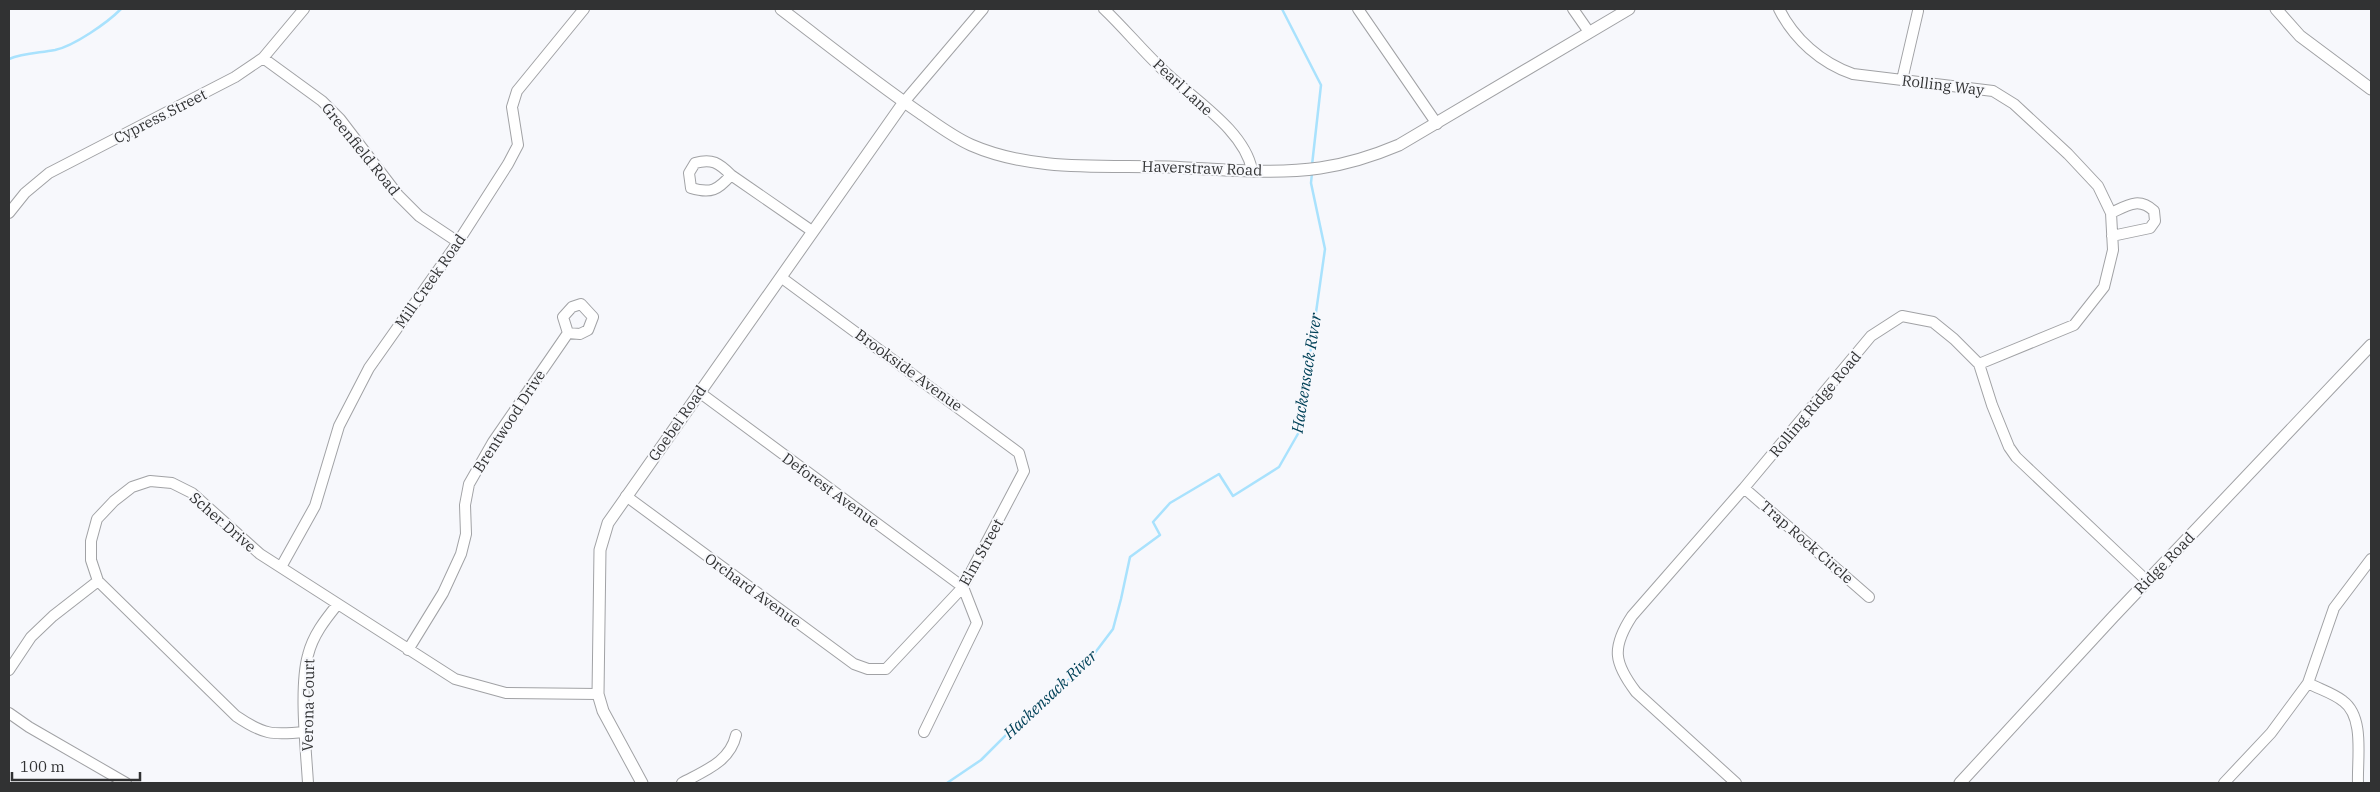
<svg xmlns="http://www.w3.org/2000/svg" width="2380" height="792" font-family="'IBM Plex Serif',serif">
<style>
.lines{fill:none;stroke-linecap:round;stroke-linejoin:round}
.stream{stroke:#a9e2fd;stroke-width:2.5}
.minor-casing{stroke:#a1a2a5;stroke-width:12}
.tertiary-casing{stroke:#a1a2a5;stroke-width:13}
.minor{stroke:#fff;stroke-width:10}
.tertiary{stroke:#fff;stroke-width:11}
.labels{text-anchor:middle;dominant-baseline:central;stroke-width:4;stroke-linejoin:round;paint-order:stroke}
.street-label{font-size:15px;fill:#313233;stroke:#f7f8fc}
.water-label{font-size:16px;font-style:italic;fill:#004158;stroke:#f7f8fc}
</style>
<rect width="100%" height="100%" fill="#f7f8fc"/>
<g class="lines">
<path class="stream" d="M 1282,9 L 1321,85 L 1312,165
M 9,59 C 23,53 39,53 55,50 C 74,46 107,23 121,9
M 947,783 L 981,760 L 1033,708 L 1064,684 L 1088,662 L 1113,629 L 1121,599 L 1130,557 L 1160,535 L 1153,522 L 1170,503 L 1219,474 L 1233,496 L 1279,467 L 1299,432 L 1325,249 L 1311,183 L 1312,173"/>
<defs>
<path id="minor" d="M 1104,9 C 1124,28 1142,50 1162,69 C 1191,98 1244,129 1252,170
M 1358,9 L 1437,124
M 1573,9 L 1589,32
M 1779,9 C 1794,39 1821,63 1853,74 L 1993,91 L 2014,104 L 2068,154 L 2098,186 L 2111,213 L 2113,250 L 2104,287 L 2074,325 L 1979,364
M 263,58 L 322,101 L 340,119 L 398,195 L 419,216 L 458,242
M 1902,80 L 1918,11
M 904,102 L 983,9
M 731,175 C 718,190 711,194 691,188 L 689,173 L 695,163 C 712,158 719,163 731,175 L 812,231
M 9,213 L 25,193 L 49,173 L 235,77 L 263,58 L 304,9
M 2111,213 C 2128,205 2139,197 2154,211 L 2155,221 L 2150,228 L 2112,236
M 699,392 L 963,587 L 977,623 L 924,732
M 1744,488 L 1869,597
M 626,496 L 854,664 L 868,669 L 886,669 L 963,587 L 1024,471 L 1019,453 L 782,278
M 281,567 L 315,506 L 339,426 L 369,368 L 458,242 L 508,164 L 518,145 L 512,107 L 517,91 L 584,9
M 408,650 L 443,593 L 461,554 L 466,534 L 465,505 L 469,484 L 493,442 L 568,333 L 580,334 L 588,330 L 593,317 L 581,304 L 572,307 L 563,317 L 568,333
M 9,670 L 31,637 L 53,616 L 98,581
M 2308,683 C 2319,689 2333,693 2343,701 C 2365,717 2357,759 2358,783
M 9,713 L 29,727 L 126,783
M 305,732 C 272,735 264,735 236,716 L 98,581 L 91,560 L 91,541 L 97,519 L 114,501 L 132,487 L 150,481 L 172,483 L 192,493 L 260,554 L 455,679 L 506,693 L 598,694
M 308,783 C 306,749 299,687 308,655 C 313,635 325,620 337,605
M 682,783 C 704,771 730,762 736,735
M 1736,783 L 1636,692 C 1614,663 1611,648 1632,616 L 1744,488 L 1871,336 L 1902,316 L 1933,322 L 1954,339 L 1979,364 L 1992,405 L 2009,447 L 2016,457 L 2147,581
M 2224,783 L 2271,733 L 2308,683 L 2334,608 L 2371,559"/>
<path id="tertiary" d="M 781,9 C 827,44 872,80 920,113 C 936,124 953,137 971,145 C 1033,172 1103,165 1169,167 C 1218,169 1271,175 1320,168 C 1348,164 1373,156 1399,145 L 1629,9
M 2276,9 L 2300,36 L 2371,89
M 642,783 L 603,711 L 598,694 L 600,550 L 608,523 L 904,102
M 1960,783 L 2113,617 L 2371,345"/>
</defs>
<use href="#minor" class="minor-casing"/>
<use href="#tertiary" class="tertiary-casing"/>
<use href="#minor" class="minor"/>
<use href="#tertiary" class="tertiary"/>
</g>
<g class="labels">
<g class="street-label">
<text transform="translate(1943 85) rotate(7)">Rolling Way</text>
<text transform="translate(1183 87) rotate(43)">Pearl Lane</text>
<text transform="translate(160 116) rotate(-27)">Cypress Street</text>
<text transform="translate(361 149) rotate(51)">Greenfield Road</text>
<text transform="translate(1202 168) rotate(2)">Haverstraw Road</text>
<text transform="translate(430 281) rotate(-55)">Mill Creek Road</text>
<text transform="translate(909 370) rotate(36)">Brookside Avenue</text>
<text transform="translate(1815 404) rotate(-50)">Rolling Ridge Road</text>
<text transform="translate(509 421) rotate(-57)">Brentwood Drive</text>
<text transform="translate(677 423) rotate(-55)">Goebel Road</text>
<text transform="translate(831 490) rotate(36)">Deforest Avenue</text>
<text transform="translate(223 522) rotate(41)">Scher Drive</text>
<text transform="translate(1807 542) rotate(41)">Trap Rock Circle</text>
<text transform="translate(981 552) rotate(-61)">Elm Street</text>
<text transform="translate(2164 563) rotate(-46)">Ridge Road</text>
<text transform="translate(753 590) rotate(36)">Orchard Avenue</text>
<text transform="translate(308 705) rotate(-89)">Verona Court</text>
</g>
<g class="water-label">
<text transform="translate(1306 373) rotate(-81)">Hackensack River</text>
<text transform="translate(1050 694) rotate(-43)">Hackensack River</text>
</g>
</g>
<rect width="2380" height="792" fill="none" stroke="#313233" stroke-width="20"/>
<path d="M12 772v8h128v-8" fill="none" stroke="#313233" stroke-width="2.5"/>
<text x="20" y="772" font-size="15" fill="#313233" stroke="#f7f8fc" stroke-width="4" paint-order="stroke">100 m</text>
</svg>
